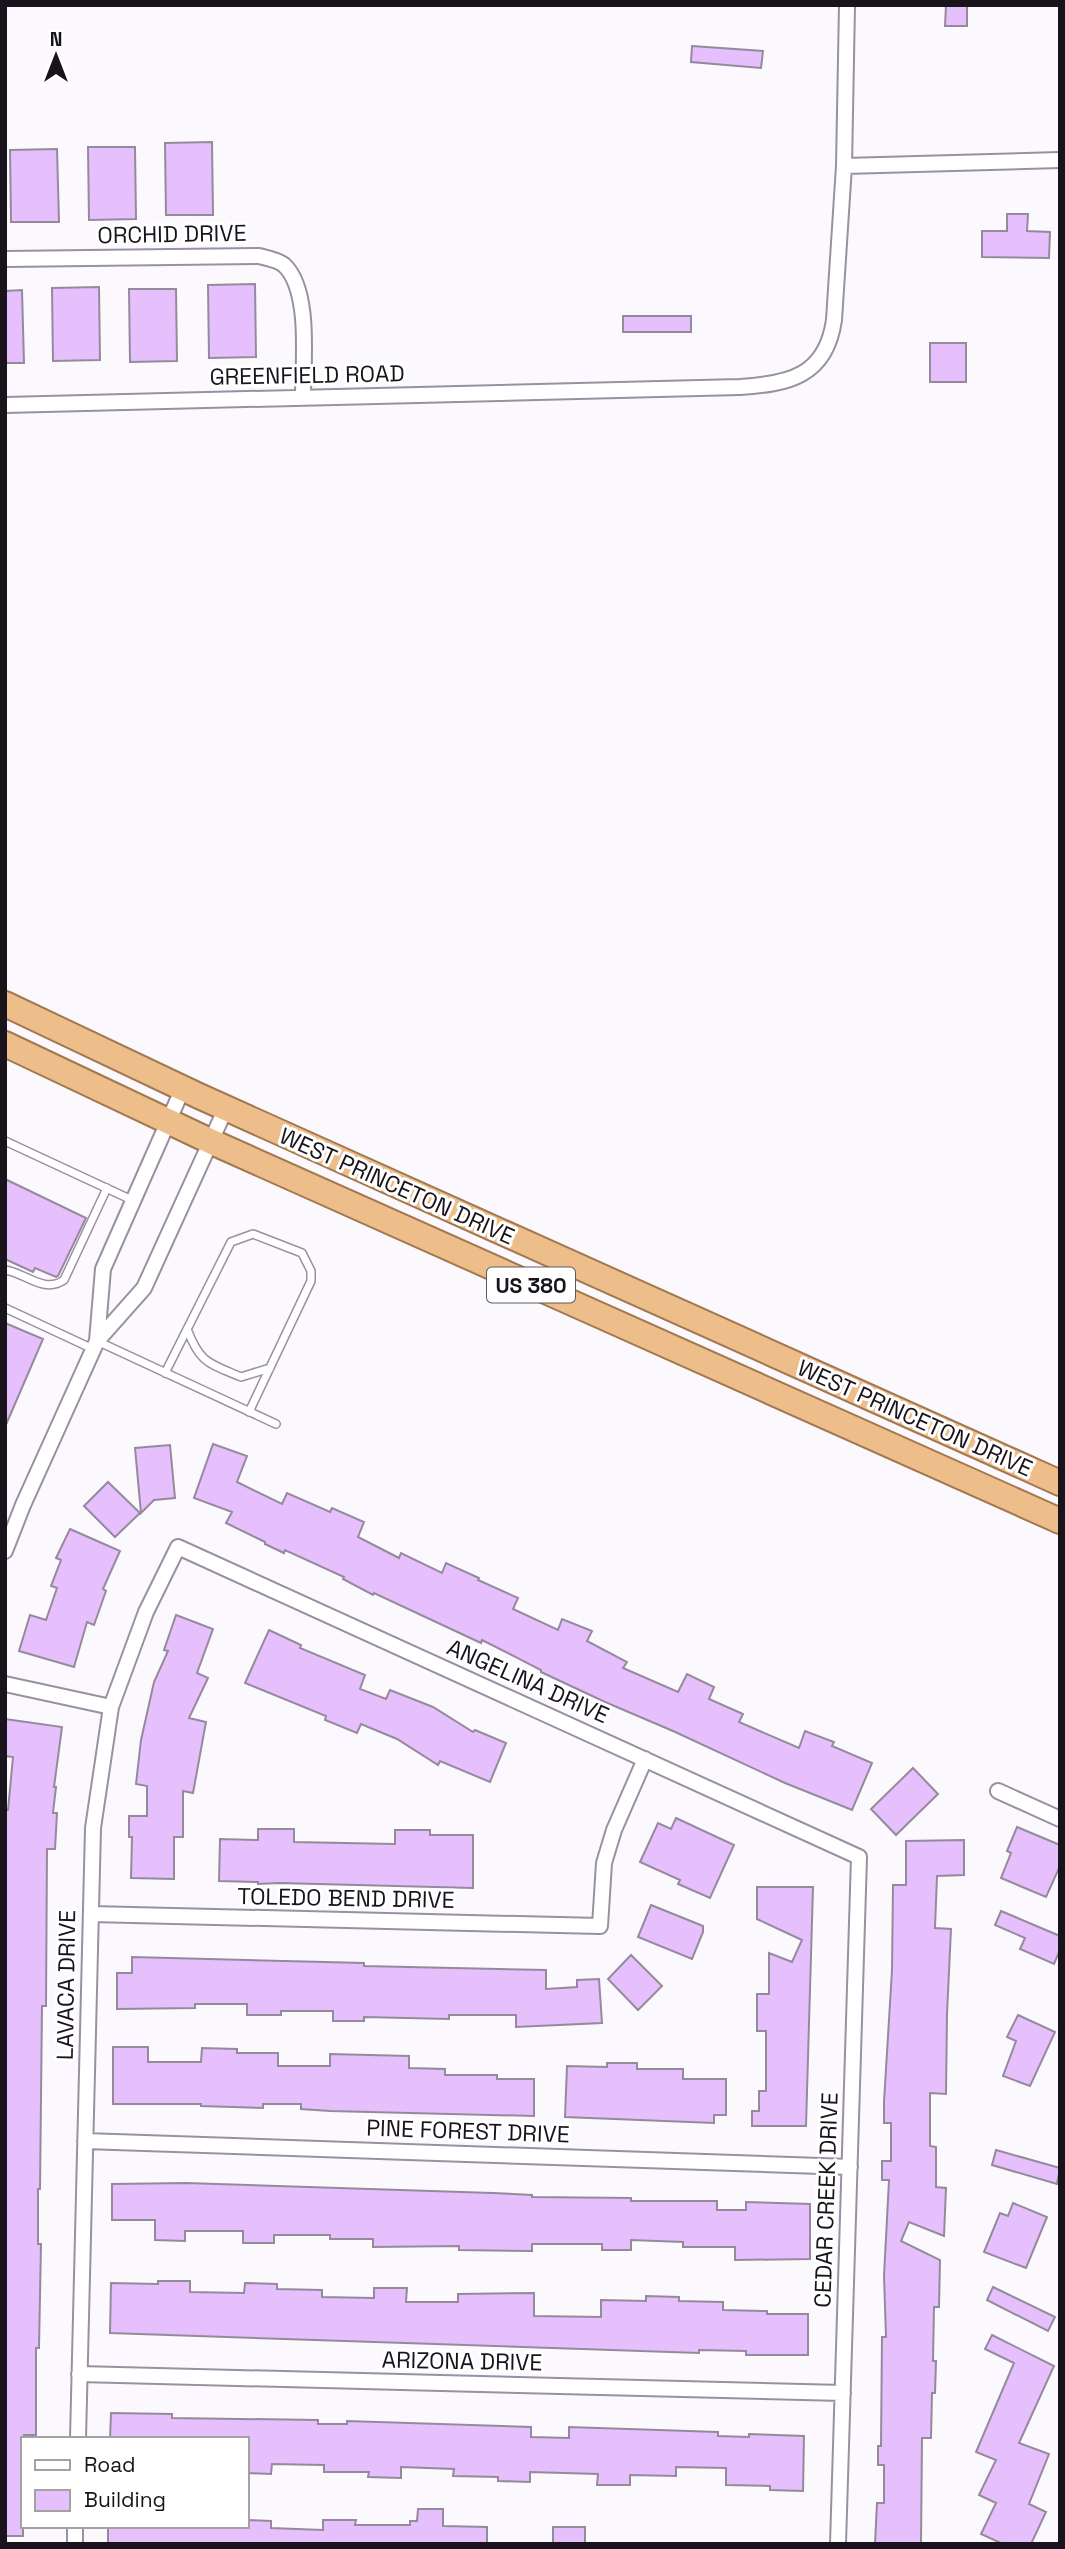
<svg xmlns="http://www.w3.org/2000/svg" width="1065" height="2549" font-family="'Space Grotesk',sans-serif">
<style>
.building{fill:#e6bffd;stroke:#958a9c;stroke-width:2}
.lines{fill:none;stroke-linecap:round;stroke-linejoin:round}
.service-casing{stroke:#9b8fa2;stroke-width:10}
.minor-casing{stroke:#9b8fa2;stroke-width:18}
.trunk-casing{stroke:#a17850;stroke-width:28}
.service{stroke:#fff;stroke-width:7}
.minor{stroke:#fff;stroke-width:14}
.trunk{stroke:#eebe8a;stroke-width:24}
.labels{text-anchor:middle;dominant-baseline:central;stroke-width:6;stroke-linejoin:round;paint-order:stroke}
.shield{fill:#fff;stroke:#5e5a5f;stroke-width:2}
.shield-label{font-size:21px;font-weight:bold;fill:#19141b}
.street-label{font-size:23px;fill:#19141b;stroke:#fff}
</style>
<rect width="100%" height="100%" fill="#fcf9fe"/>
<path class="building" d="M 946,5 L 967,5 L 967,26 L 945,26 Z
M 692,46 L 763,51 L 761,68 L 691,62 Z
M 212,142 L 213,215 L 166,215 L 165,143 Z
M 88,147 L 135,147 L 136,219 L 89,220 Z
M 57,149 L 59,222 L 11,222 L 10,150 Z
M 1007,214 L 1028,214 L 1027,231 L 1050,232 L 1049,258 L 982,257 L 982,231 L 1007,231 Z
M 255,284 L 256,357 L 209,358 L 208,285 Z
M 99,287 L 100,360 L 53,361 L 52,288 Z
M 129,289 L 176,289 L 177,361 L 130,362 Z
M 22,290 L 24,363 L 5,363 L 5,291 Z
M 623,316 L 691,316 L 691,332 L 623,332 Z
M 930,343 L 966,343 L 966,382 L 930,382 Z
M 5,1179 L 86,1218 L 58,1276 L 56,1277 L 35,1268 L 33,1272 L 5,1259 Z
M 5,1323 L 43,1339 L 5,1427 Z
M 213,1444 L 247,1456 L 237,1482 L 282,1504 L 287,1493 L 330,1512 L 332,1508 L 364,1522 L 358,1537 L 399,1558 L 401,1553 L 442,1573 L 446,1563 L 479,1578 L 478,1580 L 518,1598 L 513,1609 L 558,1630 L 562,1619 L 592,1631 L 587,1641 L 627,1662 L 623,1668 L 678,1692 L 687,1674 L 714,1687 L 709,1699 L 743,1714 L 739,1722 L 799,1748 L 805,1731 L 834,1742 L 832,1746 L 872,1763 L 852,1810 L 785,1783 L 673,1731 L 605,1702 L 541,1672 L 541,1670 L 482,1640 L 481,1643 L 374,1593 L 373,1595 L 343,1579 L 344,1577 L 285,1550 L 284,1553 L 265,1544 L 265,1542 L 226,1523 L 232,1512 L 194,1498 Z
M 170,1445 L 175,1498 L 154,1500 L 141,1513 L 135,1448 Z
M 108,1482 L 140,1513 L 115,1537 L 84,1506 Z
M 70,1529 L 120,1551 L 103,1589 L 106,1591 L 94,1625 L 87,1622 L 74,1667 L 19,1651 L 30,1615 L 46,1620 L 57,1588 L 51,1586 L 61,1560 L 56,1558 Z
M 176,1615 L 213,1629 L 197,1673 L 208,1678 L 189,1718 L 206,1722 L 193,1793 L 183,1791 L 183,1837 L 174,1837 L 174,1879 L 131,1878 L 132,1837 L 129,1837 L 129,1816 L 147,1816 L 147,1786 L 136,1784 L 141,1740 L 154,1682 L 168,1651 L 164,1650 Z
M 269,1630 L 301,1645 L 300,1648 L 365,1675 L 360,1689 L 386,1699 L 390,1690 L 433,1707 L 473,1732 L 475,1730 L 506,1743 L 490,1782 L 440,1761 L 438,1765 L 397,1739 L 361,1724 L 357,1733 L 325,1720 L 326,1716 L 245,1683 Z
M 5,1719 L 62,1727 L 54,1787 L 56,1787 L 53,1813 L 57,1813 L 55,1849 L 47,1849 L 46,2006 L 42,2006 L 40,2189 L 38,2189 L 38,2244 L 41,2244 L 39,2348 L 36,2348 L 36,2435 L 24,2435 L 23,2439 L 23,2536 L 5,2536 L 5,1810 L 8,1810 L 13,1757 L 5,1756 Z
M 913,1768 L 938,1794 L 896,1835 L 871,1809 Z
M 676,1818 L 734,1845 L 710,1898 L 678,1884 L 680,1880 L 640,1862 L 658,1823 L 671,1829 Z
M 1017,1827 L 1060,1845 L 1060,1866 L 1046,1897 L 1001,1878 L 1011,1853 L 1007,1851 Z
M 258,1829 L 294,1829 L 294,1842 L 395,1844 L 395,1830 L 430,1830 L 430,1835 L 473,1835 L 473,1888 L 279,1883 L 258,1884 L 258,1882 L 219,1881 L 220,1839 L 258,1840 Z
M 964,1840 L 964,1875 L 937,1876 L 935,1928 L 951,1929 L 947,2014 L 946,2094 L 930,2093 L 930,2146 L 936,2147 L 936,2187 L 946,2188 L 944,2236 L 909,2222 L 901,2241 L 940,2260 L 939,2307 L 934,2307 L 933,2361 L 936,2361 L 935,2393 L 932,2393 L 931,2438 L 922,2438 L 921,2544 L 875,2544 L 877,2503 L 884,2503 L 884,2465 L 878,2465 L 878,2446 L 881,2446 L 882,2337 L 886,2337 L 884,2276 L 889,2180 L 882,2180 L 882,2161 L 891,2161 L 891,2123 L 884,2123 L 884,2102 L 892,1970 L 893,1885 L 906,1885 L 906,1841 Z
M 757,1887 L 813,1887 L 806,2126 L 752,2126 L 752,2111 L 759,2111 L 759,2091 L 766,2091 L 766,2031 L 757,2031 L 757,1994 L 769,1994 L 769,1953 L 792,1962 L 802,1940 L 757,1919 Z
M 651,1905 L 703,1926 L 703,1932 L 692,1959 L 638,1937 Z
M 1001,1911 L 1060,1936 L 1060,1950 L 1054,1964 L 1020,1949 L 1025,1938 L 995,1925 Z
M 631,1955 L 662,1986 L 638,2010 L 608,1979 Z
M 132,1957 L 364,1963 L 364,1966 L 546,1970 L 546,1989 L 577,1987 L 577,1980 L 599,1979 L 602,2023 L 516,2027 L 516,2015 L 449,2015 L 449,2019 L 364,2017 L 364,2021 L 333,2021 L 333,2011 L 281,2011 L 281,2015 L 247,2015 L 247,2004 L 195,2004 L 195,2008 L 117,2009 L 117,1973 L 132,1973 Z
M 1018,2015 L 1055,2032 L 1030,2086 L 1003,2076 L 1016,2041 L 1007,2037 Z
M 113,2047 L 148,2047 L 148,2062 L 201,2062 L 202,2048 L 237,2049 L 237,2053 L 278,2053 L 278,2066 L 330,2066 L 330,2054 L 409,2056 L 409,2068 L 445,2069 L 445,2075 L 497,2075 L 497,2079 L 534,2079 L 534,2116 L 330,2111 L 301,2109 L 301,2104 L 263,2104 L 263,2108 L 201,2106 L 201,2104 L 113,2104 Z
M 607,2063 L 637,2063 L 637,2069 L 683,2069 L 683,2079 L 726,2079 L 726,2115 L 714,2115 L 714,2123 L 565,2117 L 567,2066 L 607,2067 Z
M 996,2150 L 1060,2168 L 1057,2184 L 992,2165 Z
M 186,2183 L 493,2193 L 532,2195 L 532,2197 L 631,2198 L 631,2201 L 717,2201 L 717,2210 L 746,2210 L 746,2202 L 810,2204 L 810,2259 L 735,2260 L 735,2247 L 683,2247 L 683,2242 L 631,2240 L 631,2250 L 602,2250 L 602,2244 L 532,2244 L 532,2251 L 459,2250 L 459,2246 L 373,2247 L 373,2239 L 330,2239 L 330,2235 L 274,2235 L 274,2243 L 243,2243 L 243,2231 L 185,2231 L 185,2241 L 155,2240 L 155,2220 L 112,2220 L 112,2184 Z
M 1013,2203 L 1047,2217 L 1026,2268 L 984,2252 L 1000,2213 L 1008,2216 Z
M 158,2281 L 190,2281 L 190,2292 L 244,2293 L 245,2283 L 277,2284 L 277,2289 L 322,2290 L 322,2297 L 374,2298 L 374,2288 L 407,2288 L 406,2302 L 458,2302 L 458,2294 L 534,2293 L 534,2316 L 601,2317 L 601,2300 L 646,2301 L 646,2296 L 679,2297 L 679,2301 L 723,2302 L 723,2310 L 767,2311 L 767,2314 L 808,2314 L 808,2355 L 746,2355 L 746,2351 L 699,2350 L 699,2353 L 110,2333 L 111,2283 L 158,2284 Z
M 993,2287 L 1055,2317 L 1048,2331 L 987,2300 Z
M 992,2335 L 1054,2366 L 1019,2443 L 1049,2454 L 1029,2504 L 1046,2512 L 1031,2544 L 1003,2544 L 981,2534 L 996,2503 L 979,2495 L 996,2460 L 976,2452 L 1014,2363 L 985,2349 Z
M 111,2413 L 172,2414 L 172,2418 L 318,2420 L 318,2424 L 347,2424 L 347,2421 L 531,2427 L 531,2437 L 569,2438 L 569,2427 L 718,2432 L 718,2436 L 749,2437 L 749,2434 L 804,2436 L 803,2491 L 770,2490 L 770,2486 L 726,2485 L 726,2468 L 676,2467 L 676,2476 L 630,2475 L 630,2485 L 597,2485 L 598,2474 L 530,2472 L 530,2482 L 498,2481 L 498,2477 L 453,2476 L 454,2469 L 401,2467 L 401,2478 L 368,2477 L 369,2472 L 324,2472 L 324,2465 L 272,2464 L 271,2474 L 247,2473 L 247,2439 L 110,2439 Z
M 418,2509 L 443,2509 L 443,2526 L 487,2527 L 487,2544 L 108,2544 L 108,2526 L 247,2526 L 247,2520 L 271,2521 L 271,2528 L 323,2530 L 323,2520 L 356,2520 L 355,2525 L 410,2525 L 410,2521 L 417,2521 Z
M 553,2527 L 585,2527 L 585,2544 L 553,2544 Z"/>
<g class="lines">
<defs>
<path id="service" d="M 5,1141 L 134,1201
M 5,1270 C 26,1273 44,1294 64,1280 L 107,1188
M 5,1308 L 93,1349
M 187,1329 C 200,1363 208,1363 241,1377 L 270,1368
M 97,1341 L 276,1424
M 165,1373 L 231,1242 L 253,1234 L 302,1253 L 311,1271 L 311,1281 L 249,1412"/>
<path id="minor" d="M 844,166 L 1060,160
M 5,259 L 259,256 C 266,258 278,260 284,265 C 311,290 303,362 303,397
M 5,405 L 740,387 C 789,384 826,376 834,320 L 844,166 L 847,5
M 183,1088 L 103,1269 L 97,1341 L 144,1288 L 226,1108
M 5,1551 L 23,1505 L 97,1341
M 5,1684 L 111,1707
M 998,1791 L 1060,1819
M 91,1914 L 600,1926 L 604,1863 L 614,1830 L 645,1759
M 85,2141 L 850,2167
M 79,2374 L 843,2393
M 78,2439 L 93,1828 L 111,1707 L 146,1612 L 178,1547 L 859,1857 L 838,2544
M 75,2544 L 75,2526"/>
<path id="trunk" d="M 5,1004 L 199,1096 L 1060,1483
M 5,1044 L 212,1142 L 1060,1521"/>
</defs>
<use href="#service" class="service-casing"/>
<use href="#minor" class="minor-casing"/>
<use href="#trunk" class="trunk-casing"/>
<use href="#service" class="service"/>
<use href="#minor" class="minor"/>
<use href="#trunk" class="trunk"/>
</g>
<g class="labels">
<rect class="shield" x="487" y="1267.5" width="88" height="35" rx="5"/>
<g class="shield-label">
<text x="531" y="1285">US 380</text>
</g>
<g class="street-label">
<text transform="translate(172 234) rotate(-1)">ORCHID DRIVE</text>
<text transform="translate(307 375) rotate(-1)">GREENFIELD ROAD</text>
<text transform="translate(397 1186) rotate(24)">WEST PRINCETON DRIVE</text>
<text transform="translate(915 1418) rotate(24)">WEST PRINCETON DRIVE</text>
<text transform="translate(528 1681) rotate(24)">ANGELINA DRIVE</text>
<text transform="translate(346 1898) rotate(1)">TOLEDO BEND DRIVE</text>
<text transform="translate(66 1985) rotate(-89)">LAVACA DRIVE</text>
<text transform="translate(468 2131) rotate(2)">PINE FOREST DRIVE</text>
<text transform="translate(826 2200) rotate(-88)">CEDAR CREEK DRIVE</text>
<text transform="translate(462 2361) rotate(1)">ARIZONA DRIVE</text>
</g>
</g>
<rect width="1065" height="2549" fill="none" stroke="#19141b" stroke-width="14"/>
<rect x="21" y="2437" width="228" height="91" fill="#ffffff" stroke="#a3a1a4" stroke-width="2"/>
<rect x="35" y="2460" width="35" height="10" fill="#ffffff" stroke="#a3a1a4" stroke-width="2"/>
<text x="84" y="2472" font-size="21" fill="#19141b">Road</text>
<rect x="35" y="2490" width="35" height="21" fill="#e6bffd" stroke="#a3a1a4" stroke-width="2"/>
<text x="84" y="2507" font-size="21" fill="#19141b">Building</text>
<g transform="translate(56 56)" stroke="#ffffff" stroke-width="5" paint-order="stroke">
<path d="M0-5L12 26L0 18L-12 26Z" fill="#19141b"/>
<text y="-10" font-size="19" font-weight="bold" text-anchor="middle" fill="#19141b">N</text>
</g>
</svg>
